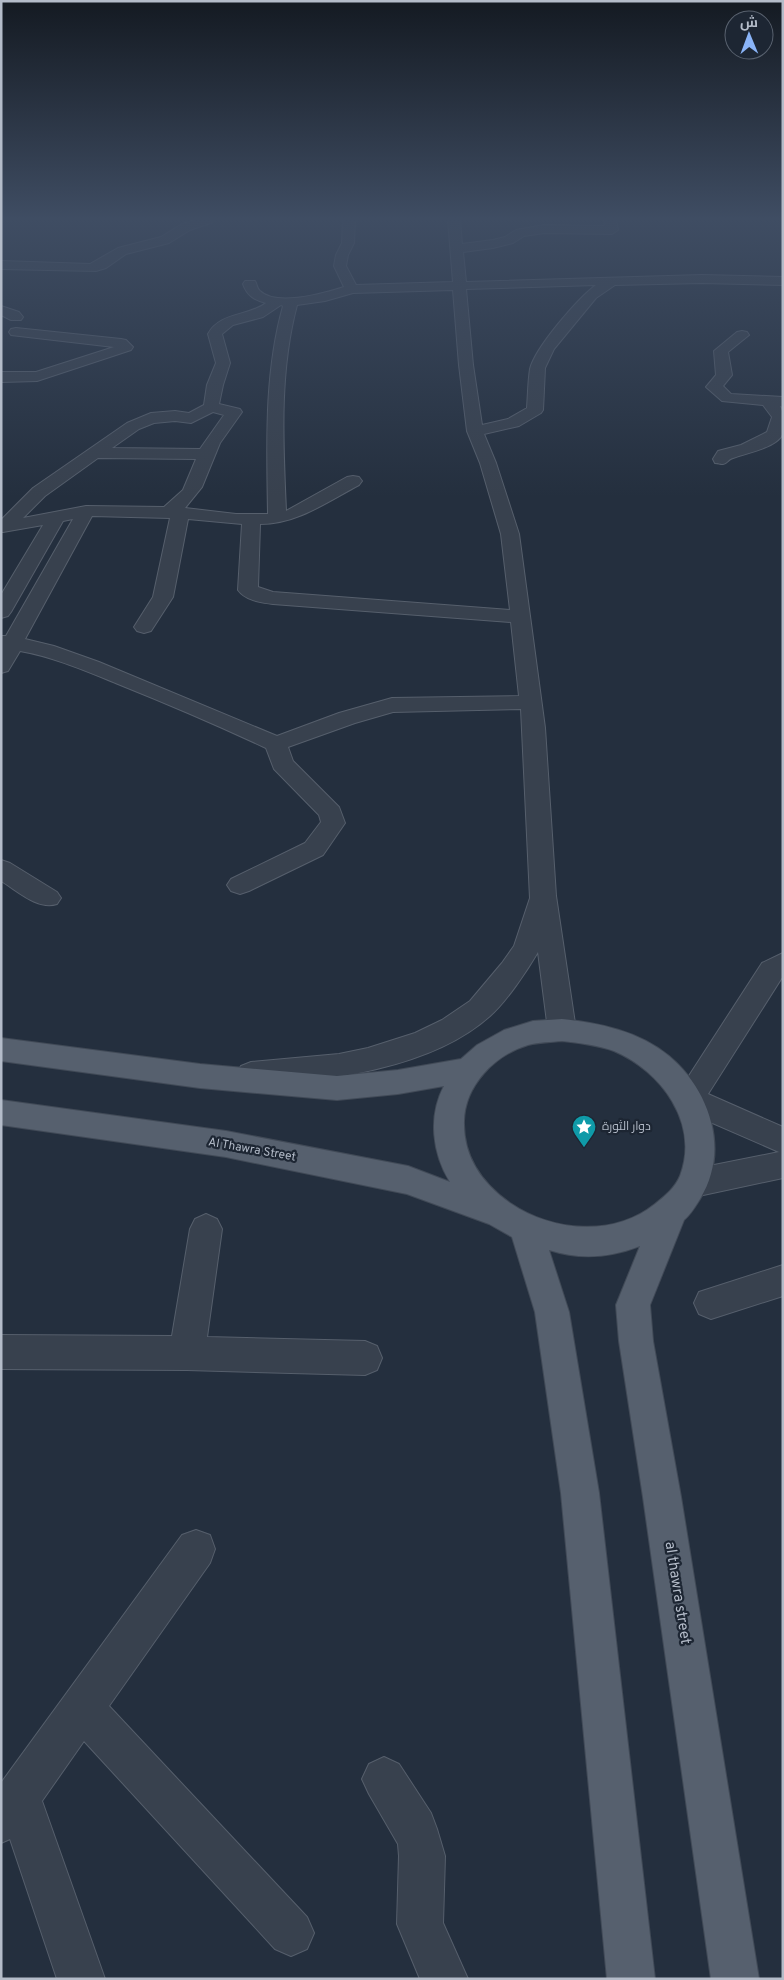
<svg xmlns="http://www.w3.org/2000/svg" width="784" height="1980" font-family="Overpass,Cairo,sans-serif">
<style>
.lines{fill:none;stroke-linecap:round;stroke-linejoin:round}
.minor-casing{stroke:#565f6c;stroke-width:2}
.major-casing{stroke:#414a57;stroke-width:2}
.minor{fill:#38414e;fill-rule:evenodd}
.major{fill:#56606e;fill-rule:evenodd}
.labels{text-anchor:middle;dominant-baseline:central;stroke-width:4.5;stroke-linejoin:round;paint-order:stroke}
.poi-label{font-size:12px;fill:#b4bcc9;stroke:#1d2633;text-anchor:start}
.street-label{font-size:12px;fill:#b4bcc9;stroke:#1d2633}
.near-street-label{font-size:15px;fill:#b4bcc9;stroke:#1d2633}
</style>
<rect width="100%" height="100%" fill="#242f3e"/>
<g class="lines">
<defs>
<path id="minor" d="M 196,220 L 213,220 L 211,223 L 190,230 L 169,243 L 126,254 L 106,268 L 96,271 L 1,269 L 1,261 L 90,264 L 118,248 L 161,237 L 182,224 Z
M 343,220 L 355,220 L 354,243 L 348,255 L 346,266 L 356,285 L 453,282 L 448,220 L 460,220 L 462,244 L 493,240 L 505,237 L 516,230 L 544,225 L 605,226 L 604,220 L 616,220 L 618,230 L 612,234 L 544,233 L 524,236 L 513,243 L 493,248 L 463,252 L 466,282 L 702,275 L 783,277 L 783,285 L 702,283 L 615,285 L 596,298 L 554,349 L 545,368 L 543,410 L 541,413 L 519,426 L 484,434 L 496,463 L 519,534 L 545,728 L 556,896 L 576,1030 L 572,1038 L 562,1041 L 552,1038 L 548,1030 L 538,952 C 527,971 506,1002 490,1016 C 431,1069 327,1081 251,1086 L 241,1082 L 236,1074 L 241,1066 L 251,1062 L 339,1054 L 368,1048 L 415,1033 L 442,1020 L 470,1001 L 502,963 L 514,946 L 530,898 L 521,709 L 393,712 L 355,723 L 288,747 L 293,761 L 339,807 L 345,823 L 323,855 L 249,891 L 240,894 L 231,891 L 227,885 L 231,879 L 305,843 L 321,822 L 319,815 L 274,769 L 266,748 C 217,725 168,704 118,684 C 86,671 54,657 20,651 L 8,671 L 1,673 L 1,636 L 6,636 L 73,519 L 63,521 L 11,612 L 8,616 L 1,618 L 1,595 L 43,525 L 3,532 L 1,532 L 1,520 L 33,488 L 127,423 L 151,413 L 175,411 L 189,413 L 204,405 L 207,385 L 216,363 L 208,334 C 220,312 247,317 266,303 C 255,300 247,296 243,284 L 245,281 L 255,281 C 257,284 257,289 260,291 C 277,307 325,293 344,287 L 334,266 L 336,255 L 342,243 ZM 596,285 C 578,298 535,348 530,369 C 528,382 528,395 527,408 L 508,419 L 482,425 L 473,365 L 466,289 ZM 453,290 L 459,365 L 467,431 L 480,463 L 501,534 L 510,610 L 273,592 L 258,587 L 260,524 C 297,524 327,502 359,485 L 362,481 L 359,477 L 353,476 L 347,477 L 286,511 C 283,442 279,373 297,305 L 325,301 L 353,293 ZM 281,305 L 283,306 C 264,374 267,444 268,514 L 236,514 L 185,508 L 202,487 L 220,443 L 242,412 L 240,409 L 219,404 L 223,385 L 230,363 L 222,334 L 233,325 L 263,317 ZM 213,412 L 224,415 L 200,449 L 112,448 L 139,429 L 154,423 L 175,421 L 191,423 ZM 98,458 L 196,459 L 183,490 L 164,507 L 86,506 L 23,518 L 45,496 ZM 92,516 L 170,518 L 153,597 L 134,627 L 137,631 L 144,633 L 151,631 L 173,597 L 188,519 L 242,524 L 238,590 C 246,601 261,602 273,604 L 511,622 L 519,696 L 392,698 L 339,713 L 277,736 L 99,662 L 54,646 L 25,639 Z
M 1,306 L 19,312 L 23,317 L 21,320 L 11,320 L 1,315 Z
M 16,328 L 121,339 L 126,340 L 133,347 L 131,350 L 37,381 L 1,382 L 1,372 L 36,372 L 114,347 L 11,335 L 9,332 L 11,329 Z
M 742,331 L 747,332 L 749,335 L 728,352 L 732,375 L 723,386 L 731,394 L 783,397 L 783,407 L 780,406 C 784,412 784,432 781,437 C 771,449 746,453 733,458 C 728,459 728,463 723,464 C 719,464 719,463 715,463 L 713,459 L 718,451 L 741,445 L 767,432 L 772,417 L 763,405 L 722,401 L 706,387 L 716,375 L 714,351 L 737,332 Z
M 1,860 L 10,863 L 57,892 L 61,898 L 57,904 C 37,910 18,891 1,881 Z
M 783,953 L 783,976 L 708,1094 L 783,1127 L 783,1178 L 694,1197 L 683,1193 L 678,1183 L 683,1173 L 694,1169 L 779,1152 L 678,1108 L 674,1099 L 762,963 Z
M 206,1214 L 217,1219 L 222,1229 L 207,1337 L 365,1341 L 377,1346 L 382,1358 L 377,1370 L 365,1375 L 187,1370 L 1,1369 L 1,1335 L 172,1336 L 190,1229 L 195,1219 Z
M 783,1265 L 783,1296 L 711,1319 L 699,1314 L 694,1303 L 699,1292 Z
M 196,1530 L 210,1535 L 215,1549 L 210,1563 L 109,1706 L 307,1917 L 314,1933 L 307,1949 L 291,1956 L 275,1949 L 84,1741 L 42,1801 L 105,1979 L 57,1979 L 10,1839 L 1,1843 L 1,1783 L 182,1535 Z
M 384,1757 L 399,1764 L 431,1813 L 437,1829 L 445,1856 L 443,1923 L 468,1979 L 420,1979 L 397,1924 L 399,1856 L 398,1844 L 369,1794 L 362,1779 L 369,1764 Z"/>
<path id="major" d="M 562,1019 C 599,1023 639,1031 669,1056 C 710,1090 730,1151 700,1199 C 695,1207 691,1214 684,1220 L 650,1305 L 653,1341 L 681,1497 L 759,1979 L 711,1979 L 643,1497 L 619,1341 L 616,1305 L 640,1246 C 609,1258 580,1260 549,1250 L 569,1312 L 599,1493 L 655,1979 L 607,1979 L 561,1493 L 535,1312 L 512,1237 L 489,1224 L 407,1194 L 226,1157 L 1,1125 L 1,1100 L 226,1131 L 408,1166 L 450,1182 C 432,1153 428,1116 444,1086 L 398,1094 L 337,1100 L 200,1088 L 1,1061 L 1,1038 L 200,1064 L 337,1076 L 398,1070 L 461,1059 L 477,1045 L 504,1030 L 533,1021 ZM 562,1041 C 579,1043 598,1045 614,1051 C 661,1071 700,1123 680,1176 C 675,1188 665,1196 655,1204 C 614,1237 553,1232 510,1203 C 482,1183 463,1157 464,1121 C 465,1085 495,1055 528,1045 C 539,1042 551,1042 562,1041 Z"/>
</defs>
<use href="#minor" class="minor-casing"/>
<use href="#major" class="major-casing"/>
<use href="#minor" class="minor"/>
<use href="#major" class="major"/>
</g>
<linearGradient id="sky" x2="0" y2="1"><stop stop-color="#141a22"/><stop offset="0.44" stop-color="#3f4d63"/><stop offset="1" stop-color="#3f4d63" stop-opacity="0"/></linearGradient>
<rect width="784" height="497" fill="url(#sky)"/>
<defs>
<symbol id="sight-pin" viewBox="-11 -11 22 30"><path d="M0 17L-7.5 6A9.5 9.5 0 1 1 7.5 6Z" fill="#0f9aa8" stroke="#1d2633"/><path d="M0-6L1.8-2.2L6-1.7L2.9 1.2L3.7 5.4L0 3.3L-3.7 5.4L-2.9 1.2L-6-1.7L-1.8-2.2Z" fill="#fff"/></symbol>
</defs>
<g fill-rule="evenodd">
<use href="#sight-pin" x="570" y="1113" width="28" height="38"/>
</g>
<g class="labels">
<g class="poi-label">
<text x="602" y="1127">دوار الثورة</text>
</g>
<g class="street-label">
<text transform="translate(252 1150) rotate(10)">Al Thawra Street</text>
</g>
<g class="near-street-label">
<text transform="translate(677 1593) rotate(81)">al thawra street</text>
</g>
</g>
<rect width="784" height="1980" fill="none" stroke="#b4bcc9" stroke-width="5"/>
<g transform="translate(749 35) rotate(359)"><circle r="24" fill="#1d2633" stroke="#59626f"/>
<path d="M0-4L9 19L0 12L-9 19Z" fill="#8ab4f8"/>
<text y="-8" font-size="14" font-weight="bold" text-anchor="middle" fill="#b4bcc9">ش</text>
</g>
</svg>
